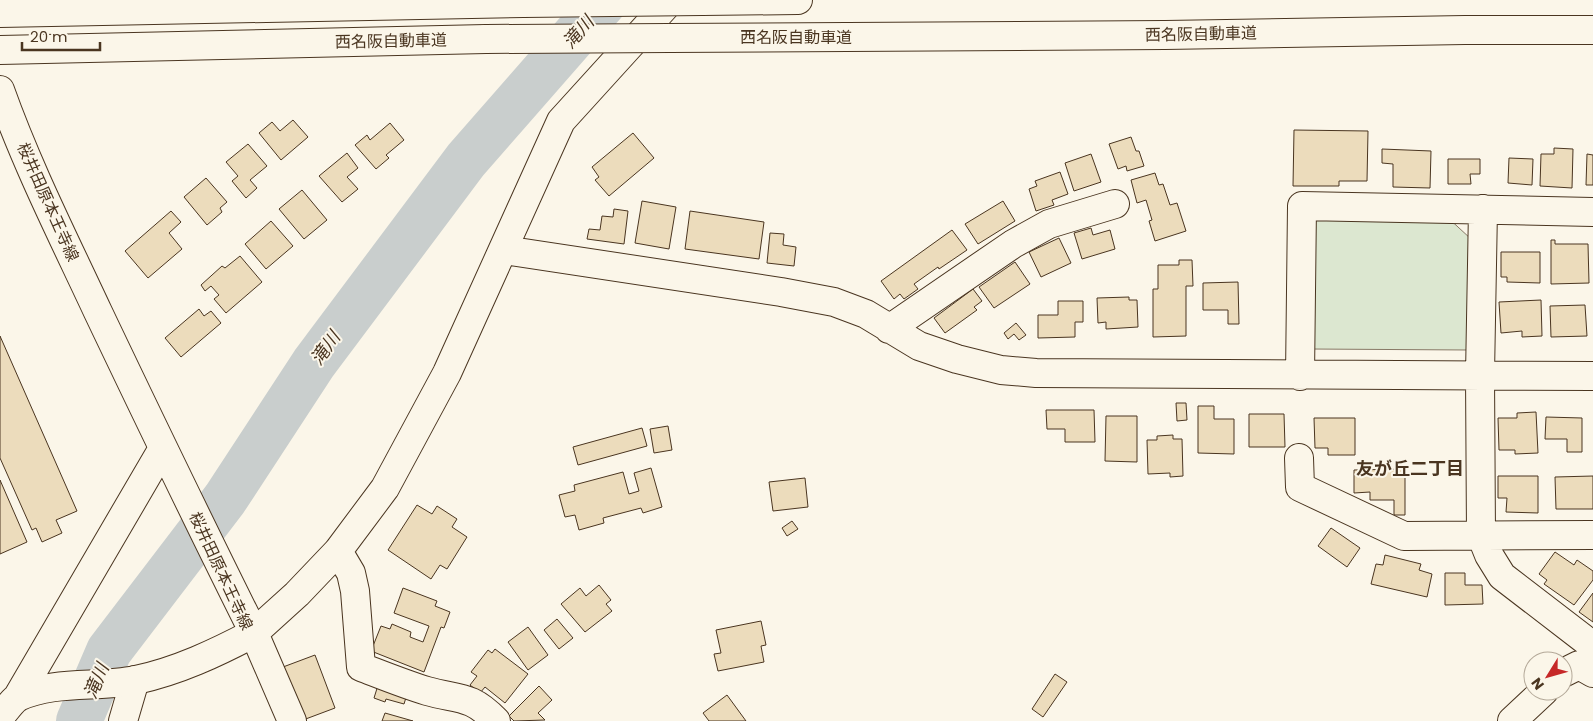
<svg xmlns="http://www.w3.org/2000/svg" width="1593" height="721" font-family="Poppins,'Noto Sans JP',sans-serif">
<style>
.green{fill:#dce7d0;stroke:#887966}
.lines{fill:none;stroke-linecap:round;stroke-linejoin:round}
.river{stroke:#c9cecd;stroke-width:46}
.building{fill:#ecdcbc;stroke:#4a3520}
.minor-casing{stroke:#4a3520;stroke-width:30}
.major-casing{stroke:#4a3520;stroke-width:30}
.highway-casing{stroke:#4a3520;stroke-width:30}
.minor{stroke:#fbf6e9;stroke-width:28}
.major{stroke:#fbf6e9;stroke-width:28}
.highway{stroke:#fbf6e9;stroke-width:28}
.highway-bridge-casing{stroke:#4a3520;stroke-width:30;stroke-linecap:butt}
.highway-bridge{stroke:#fbf6e9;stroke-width:28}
.labels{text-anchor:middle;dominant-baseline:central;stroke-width:4;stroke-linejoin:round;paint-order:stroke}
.street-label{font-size:16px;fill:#4a3520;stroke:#fbf6e9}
.water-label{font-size:18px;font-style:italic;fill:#4a3520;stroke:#fbf6e9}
.neighbourhood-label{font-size:18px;font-weight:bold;fill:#4a3520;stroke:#fbf6e9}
</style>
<rect width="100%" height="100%" fill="#fbf6e9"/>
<path class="green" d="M 1310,213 L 1445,215 L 1471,239 L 1468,350 L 1310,349 Z"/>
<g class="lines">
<path class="river" d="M 79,721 L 109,651 L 225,499 L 314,363 L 466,160 L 606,0"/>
</g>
<path class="building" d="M 293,120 L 308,137 L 281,160 L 259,133 L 272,122 L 280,131 Z
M 390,123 L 404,140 L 386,155 L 389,158 L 376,169 L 355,145 L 367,135 L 370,140 Z
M 1294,130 L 1368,131 L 1367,181 L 1339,181 L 1339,186 L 1293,186 Z
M 633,133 L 654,158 L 609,196 L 595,180 L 599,177 L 592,167 Z
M 1131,137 L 1136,151 L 1139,151 L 1144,166 L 1127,171 L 1126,166 L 1118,169 L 1109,144 Z
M 248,144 L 267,166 L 250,180 L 257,188 L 246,198 L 232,181 L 238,176 L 226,162 Z
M 1554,148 L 1573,149 L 1572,188 L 1540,186 L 1541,154 L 1554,154 Z
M 1382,149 L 1431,151 L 1430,188 L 1393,187 L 1393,164 L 1382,163 Z
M 347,153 L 358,168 L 347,177 L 358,189 L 342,202 L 319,176 Z
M 1091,154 L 1101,182 L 1074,191 L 1065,163 Z
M 1587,154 L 1593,155 L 1593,185 L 1586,185 Z
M 1509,158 L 1533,159 L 1532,185 L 1508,183 Z
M 1448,159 L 1480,159 L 1480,174 L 1470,174 L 1471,184 L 1448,184 Z
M 1060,172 L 1068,194 L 1052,200 L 1054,205 L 1036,211 L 1029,189 L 1037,186 L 1035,181 Z
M 1155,173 L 1159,185 L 1163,184 L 1170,205 L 1177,203 L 1186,231 L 1155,241 L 1149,221 L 1152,220 L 1146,200 L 1137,203 L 1131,180 Z
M 206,178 L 227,202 L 220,208 L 222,212 L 207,225 L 184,197 Z
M 302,190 L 327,220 L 304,239 L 279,209 Z
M 642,201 L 676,207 L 669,249 L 635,243 Z
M 1003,201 L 1015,221 L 978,244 L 965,224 Z
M 614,209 L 628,211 L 624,244 L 587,239 L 589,229 L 600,230 L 602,216 L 613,217 Z
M 171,211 L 181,222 L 169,233 L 182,249 L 148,278 L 125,251 Z
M 690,211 L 764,222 L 759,259 L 685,249 Z
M 271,221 L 293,246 L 266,269 L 245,244 Z
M 1091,228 L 1093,235 L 1110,230 L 1115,249 L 1082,259 L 1074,233 Z
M 952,230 L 967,250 L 939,269 L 938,267 L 914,284 L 918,289 L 904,299 L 900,294 L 894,299 L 881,281 Z
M 770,233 L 784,234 L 783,245 L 796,247 L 794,266 L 767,263 Z
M 1059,238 L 1071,263 L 1041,277 L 1029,252 Z
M 1551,240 L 1555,240 L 1555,244 L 1588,244 L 1589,283 L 1551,284 Z
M 1501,252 L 1540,252 L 1540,283 L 1507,282 L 1507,277 L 1501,277 Z
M 240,256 L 262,282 L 226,313 L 214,299 L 219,295 L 211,286 L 205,291 L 201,285 L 222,266 L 225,268 Z
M 1179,260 L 1192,260 L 1193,286 L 1186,286 L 1186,336 L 1153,337 L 1153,289 L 1158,289 L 1158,265 L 1179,265 Z
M 1015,262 L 1030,284 L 994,308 L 979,287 Z
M 1238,282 L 1239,324 L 1228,324 L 1228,310 L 1203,310 L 1203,283 Z
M 973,289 L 982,301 L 974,307 L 977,310 L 945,333 L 934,318 Z
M 1129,297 L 1129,300 L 1137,300 L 1138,327 L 1106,329 L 1106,322 L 1098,323 L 1097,298 Z
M 1541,300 L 1542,336 L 1522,337 L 1522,331 L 1501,333 L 1499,302 Z
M 1058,301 L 1083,301 L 1083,322 L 1075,322 L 1075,337 L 1038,338 L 1038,315 L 1058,315 Z
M 1585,305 L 1587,336 L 1551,337 L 1550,306 Z
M 199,309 L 204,316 L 211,311 L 221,323 L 181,357 L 165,338 Z
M 1016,323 L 1026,335 L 1019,340 L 1014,334 L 1008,339 L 1004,333 Z
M 0,336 L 77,511 L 56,520 L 62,533 L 42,542 L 36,528 L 32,530 L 0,458 Z
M 1176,403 L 1186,403 L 1187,420 L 1177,421 Z
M 1198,406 L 1214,406 L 1214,419 L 1234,419 L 1234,454 L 1198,453 Z
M 1046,410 L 1094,410 L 1095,442 L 1065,442 L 1065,429 L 1047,429 Z
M 1536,412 L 1538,453 L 1515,454 L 1515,450 L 1499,450 L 1498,418 L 1517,418 L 1517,413 Z
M 1249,414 L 1284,414 L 1285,447 L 1249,447 Z
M 1106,416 L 1137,416 L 1137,462 L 1105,461 Z
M 1546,417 L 1582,418 L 1582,452 L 1567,452 L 1567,439 L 1545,439 Z
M 1314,418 L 1355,418 L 1355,455 L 1328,455 L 1328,448 L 1315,448 Z
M 668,426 L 672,450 L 654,453 L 650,429 Z
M 642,428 L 647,446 L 578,465 L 573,447 Z
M 1173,435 L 1173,439 L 1182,439 L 1183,476 L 1170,477 L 1170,473 L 1148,474 L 1147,440 L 1157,440 L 1157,436 Z
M 651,468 L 662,507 L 643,513 L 641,508 L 603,518 L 604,523 L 579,530 L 575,515 L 565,517 L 559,495 L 575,491 L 574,485 L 623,472 L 629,494 L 639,491 L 634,473 Z
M 1405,469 L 1405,515 L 1394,515 L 1394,500 L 1370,500 L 1370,492 L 1354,493 L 1354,470 Z
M 1498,476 L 1538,476 L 1538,513 L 1506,512 L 1507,498 L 1498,498 Z
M 1593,476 L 1593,509 L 1556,509 L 1555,477 Z
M 805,478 L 808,507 L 773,511 L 769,482 Z
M 0,480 L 27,542 L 0,554 Z
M 417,505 L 432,514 L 437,506 L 457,519 L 452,527 L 467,537 L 447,569 L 440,565 L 431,579 L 388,550 Z
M 792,521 L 798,529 L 787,536 L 782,528 Z
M 1331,528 L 1360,548 L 1347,567 L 1318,546 Z
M 1555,552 L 1574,565 L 1577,560 L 1593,571 L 1593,580 L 1574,605 L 1544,584 L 1547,580 L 1539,574 Z
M 1385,555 L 1421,564 L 1419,570 L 1432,574 L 1427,597 L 1371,584 L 1376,564 L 1383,565 Z
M 1445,573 L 1465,573 L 1465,585 L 1482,585 L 1483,604 L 1445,605 Z
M 599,585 L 611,600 L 606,604 L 612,611 L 585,632 L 561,604 L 580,588 L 586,596 Z
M 403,588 L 437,601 L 435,606 L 450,612 L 444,628 L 441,627 L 424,672 L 371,651 L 381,626 L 390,629 L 392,624 L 411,632 L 410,637 L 423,642 L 429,626 L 394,613 Z
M 1593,593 L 1593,622 L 1579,612 Z
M 557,619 L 573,638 L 559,649 L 544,630 Z
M 761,621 L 766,645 L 761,646 L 764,662 L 718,671 L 714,654 L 721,653 L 716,630 Z
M 528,627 L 548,655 L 528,670 L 508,642 Z
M 495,649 L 528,674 L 505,703 L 485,687 L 480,693 L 470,685 L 477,676 L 471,672 L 488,650 L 492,653 Z
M 315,655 L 335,708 L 303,720 L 283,667 Z
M 1055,674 L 1067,682 L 1043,717 L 1032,709 Z
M 379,682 L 408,691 L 404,704 L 386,699 L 385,702 L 374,698 Z
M 539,686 L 552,700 L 538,713 L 545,720 L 514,721 L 509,716 Z
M 727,695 L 746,721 L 709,721 L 703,713 Z
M 385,713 L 413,721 L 382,721 Z"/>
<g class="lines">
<defs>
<path id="minor" d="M 1483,209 L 1480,375 L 1481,535 L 1489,555 L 1502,576 L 1593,646
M 504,250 L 781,292 L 834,302 L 866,314 L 919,346 L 957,359 L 1001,370 L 1036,373 L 1593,376
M 889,329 L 1013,244 L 1049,224 L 1115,204
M 1300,376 L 1302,206 L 1593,212
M 1299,458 L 1300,487 L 1404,536 L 1593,535
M 338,551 L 351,573 L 355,591 L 361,667 C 382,675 404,684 427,691 C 459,700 470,694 496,721
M 1563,673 L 1579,665 L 1593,673
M 123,721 L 135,680
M 292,721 L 254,633 L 297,594 L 338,551 L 385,488 L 447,373 L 561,121 L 671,0
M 1512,721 L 1544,691"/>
<path id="major" d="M 0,90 C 27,166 64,239 98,312 C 149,419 201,527 254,633 C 216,653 178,671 136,680 C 98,688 55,680 18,697 C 12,701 5,711 0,717
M 17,698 L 163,448"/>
<path id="highway" d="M 702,1 L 798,0
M 0,13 L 523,3
M 669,38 L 1165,35 L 1465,30 L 1593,30
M 0,50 L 486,39"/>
</defs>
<use href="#minor" class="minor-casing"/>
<use href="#major" class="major-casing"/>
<use href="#highway" class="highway-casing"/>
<use href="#minor" class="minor"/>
<use href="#major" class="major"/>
<use href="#highway" class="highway"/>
<defs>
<path id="highway-bridge" d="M 523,3 L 702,1
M 486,39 L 669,38"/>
</defs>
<use href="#highway-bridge" class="highway-bridge-casing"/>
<use href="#highway-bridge" class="highway-bridge"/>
</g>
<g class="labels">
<g class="street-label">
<text transform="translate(1201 34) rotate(-1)">西名阪自動車道</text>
<text x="796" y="37">西名阪自動車道</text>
<text transform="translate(391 41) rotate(-1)">西名阪自動車道</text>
<text transform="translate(48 202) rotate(66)">桜井田原本王寺線</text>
<text transform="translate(221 571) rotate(65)">桜井田原本王寺線</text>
</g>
<g class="water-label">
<text transform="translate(578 32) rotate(-49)">滝川</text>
<text transform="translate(325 348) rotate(-54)">滝川</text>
<text transform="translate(96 681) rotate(-67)">滝川</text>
</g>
<g class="neighbourhood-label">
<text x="1410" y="468">友が丘二丁目</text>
</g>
</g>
<g transform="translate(1548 676) rotate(233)"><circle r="24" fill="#fbf6e9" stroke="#b4a999"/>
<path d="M0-4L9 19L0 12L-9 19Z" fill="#c62828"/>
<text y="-8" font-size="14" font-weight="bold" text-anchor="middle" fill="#4a3520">N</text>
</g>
<path d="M22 42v8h78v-8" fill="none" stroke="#4a3520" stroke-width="2.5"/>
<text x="30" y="42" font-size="15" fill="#4a3520" stroke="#fbf6e9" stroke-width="4" paint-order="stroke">20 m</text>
</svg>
